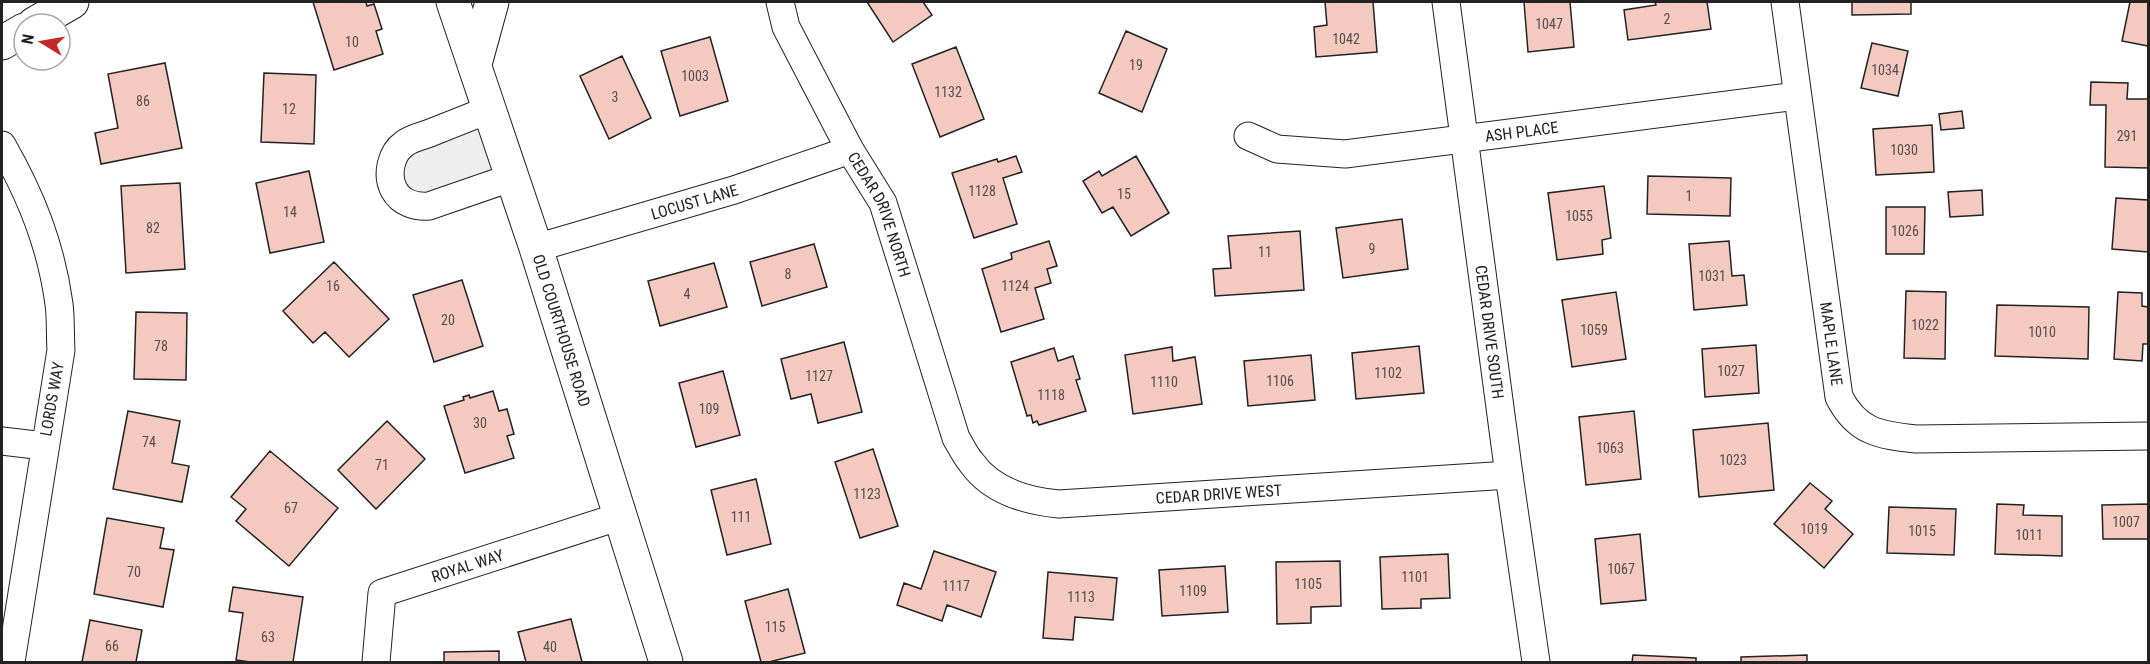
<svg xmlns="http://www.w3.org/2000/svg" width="2150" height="664" font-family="'Roboto Condensed',sans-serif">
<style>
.green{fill:#eee;stroke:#6f6f6f;stroke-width:1.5}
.building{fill:#f3c9c0;stroke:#222;stroke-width:1.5}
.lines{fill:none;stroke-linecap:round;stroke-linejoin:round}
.minor-casing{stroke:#222;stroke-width:29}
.tertiary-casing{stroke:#222;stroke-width:35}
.secondary-casing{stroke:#222;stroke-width:35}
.minor{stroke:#fff;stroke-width:27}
.tertiary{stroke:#fff;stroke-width:33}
.secondary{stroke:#fff;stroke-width:33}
.labels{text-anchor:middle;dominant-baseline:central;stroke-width:4.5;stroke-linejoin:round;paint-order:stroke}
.number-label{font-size:14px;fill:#564c4a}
.street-label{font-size:16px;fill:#222;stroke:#fff}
</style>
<rect width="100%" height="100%" fill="#fff"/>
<path class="green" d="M 491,109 L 513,177 L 422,207 L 391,164 Z"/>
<path class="building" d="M 313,2 L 366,2 L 367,6 L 374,4 L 382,29 L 376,31 L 383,54 L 334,70 Z
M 867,2 L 923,2 L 932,15 L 893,42 Z
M 1325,2 L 1373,2 L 1377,52 L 1316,57 L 1314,27 L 1327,25 Z
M 1524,2 L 1570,2 L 1574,47 L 1528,52 Z
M 1655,2 L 1707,2 L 1711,29 L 1628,40 L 1624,10 L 1656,5 Z
M 1852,2 L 1911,2 L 1911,14 L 1852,15 Z
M 2130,2 L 2148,2 L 2148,46 L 2122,41 Z
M 1126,31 L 1167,49 L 1142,112 L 1099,93 Z
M 710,37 L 728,101 L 680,116 L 661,51 Z
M 1872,43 L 1908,51 L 1898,96 L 1861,88 Z
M 956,47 L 984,119 L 940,137 L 912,64 Z
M 622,56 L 651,118 L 609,139 L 580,76 Z
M 165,63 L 182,148 L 101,164 L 95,133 L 118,128 L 108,74 Z
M 264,73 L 316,75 L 314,144 L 261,142 Z
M 2091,82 L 2128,83 L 2127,99 L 2148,99 L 2148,168 L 2105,167 L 2106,105 L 2090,105 Z
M 1962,111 L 1964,128 L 1941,130 L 1939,114 Z
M 1932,125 L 1934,172 L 1876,175 L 1873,129 Z
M 1016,156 L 1022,172 L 1003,178 L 1017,224 L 974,238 L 952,173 L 997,159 L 998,162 Z
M 1136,156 L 1169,213 L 1131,236 L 1113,207 L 1102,213 L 1083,181 L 1099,171 L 1102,176 Z
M 309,171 L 324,242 L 270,253 L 256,183 Z
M 1648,176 L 1731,178 L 1730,216 L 1647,214 Z
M 180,183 L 185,269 L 126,273 L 121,186 Z
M 1604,186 L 1611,238 L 1602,240 L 1603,254 L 1557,260 L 1548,193 Z
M 1982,190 L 1983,215 L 1950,217 L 1948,192 Z
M 2116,198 L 2148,200 L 2148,252 L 2112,249 Z
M 1886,207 L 1925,207 L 1924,254 L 1886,254 Z
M 1402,219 L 1408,269 L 1343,278 L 1336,228 Z
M 1300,231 L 1304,290 L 1215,296 L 1213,269 L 1231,268 L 1228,236 Z
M 1049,241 L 1057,266 L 1047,269 L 1051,283 L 1035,288 L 1044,319 L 1001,332 L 982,269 L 1012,259 L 1011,253 Z
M 1729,241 L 1732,276 L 1744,275 L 1747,305 L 1694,310 L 1689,244 Z
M 814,244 L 827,287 L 762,306 L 750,262 Z
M 334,262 L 389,319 L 349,357 L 325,332 L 313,343 L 283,311 Z
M 714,263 L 727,307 L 660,326 L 648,281 Z
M 462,280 L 483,346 L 434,362 L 413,295 Z
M 1906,291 L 1946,292 L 1945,359 L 1904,358 Z
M 1616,292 L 1626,359 L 1572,367 L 1562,300 Z
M 2118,292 L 2142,293 L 2142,306 L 2148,307 L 2148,344 L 2143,344 L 2142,361 L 2114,359 Z
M 1997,305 L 2089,307 L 2088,359 L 1995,356 Z
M 136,312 L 187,313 L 186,380 L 134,379 Z
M 844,342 L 862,412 L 818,423 L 811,394 L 791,399 L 781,359 Z
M 1756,345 L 1759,393 L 1705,397 L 1702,349 Z
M 1419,346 L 1424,393 L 1356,399 L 1352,353 Z
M 1172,347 L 1173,361 L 1195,357 L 1202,404 L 1133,414 L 1125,355 Z
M 1054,348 L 1058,361 L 1073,356 L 1080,379 L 1076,380 L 1086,411 L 1039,425 L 1037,421 L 1033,423 L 1031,415 L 1027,416 L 1011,362 Z
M 1311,355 L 1315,400 L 1248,406 L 1244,361 Z
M 723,371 L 740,435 L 696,447 L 679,383 Z
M 493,391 L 499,411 L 507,409 L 514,434 L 507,436 L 514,458 L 465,473 L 444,406 L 464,400 L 463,397 L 469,395 L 470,398 Z
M 128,411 L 180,421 L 172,463 L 189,466 L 182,502 L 113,489 Z
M 1634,411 L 1641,479 L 1586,485 L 1579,417 Z
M 387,421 L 425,459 L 376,509 L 338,470 Z
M 1768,423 L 1774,490 L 1699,497 L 1693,430 Z
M 873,449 L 898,526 L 860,538 L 835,462 Z
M 270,451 L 338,508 L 289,566 L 236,521 L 246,509 L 231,497 Z
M 756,479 L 771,544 L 727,555 L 711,490 Z
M 1810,483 L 1832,501 L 1825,509 L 1853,534 L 1824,568 L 1774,524 Z
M 1997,504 L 2024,505 L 2023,515 L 2062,516 L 2062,556 L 1995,554 Z
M 2148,504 L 2148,539 L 2103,539 L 2102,505 Z
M 1889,507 L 1956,509 L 1954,555 L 1887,553 Z
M 107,518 L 164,528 L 160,548 L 174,550 L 163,607 L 94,594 Z
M 1640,534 L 1646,600 L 1601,604 L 1595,539 Z
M 934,551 L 996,572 L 981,617 L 947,605 L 942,621 L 897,605 L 904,583 L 921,589 Z
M 1448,554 L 1450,598 L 1421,599 L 1421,608 L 1382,609 L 1380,557 Z
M 1340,561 L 1341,606 L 1311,607 L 1311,623 L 1277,624 L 1276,562 Z
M 1225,566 L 1228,612 L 1162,616 L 1159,570 Z
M 1048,572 L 1117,578 L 1113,620 L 1075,617 L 1073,640 L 1043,638 Z
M 233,587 L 303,597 L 293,662 L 250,662 L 236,660 L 243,613 L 229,611 Z
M 788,589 L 805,653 L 769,662 L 761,662 L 745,601 Z
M 571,619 L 582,662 L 526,662 L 518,632 Z
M 90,620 L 142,630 L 136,662 L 82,662 Z
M 499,651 L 499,662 L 444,662 L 444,652 Z
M 1633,655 L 1696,658 L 1696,662 L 1632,662 Z
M 1807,655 L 1807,662 L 1741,662 L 1741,657 Z"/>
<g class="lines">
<defs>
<g id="minor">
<path id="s1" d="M 780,2 L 786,27 L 850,150 L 883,203 L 956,438 C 961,446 965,455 971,462 C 991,491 1027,501 1059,504 L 1509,475"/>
<path id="s2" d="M 1446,2 L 1509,475 L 1536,662"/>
<path id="s3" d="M 1785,2 L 1839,397 C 1857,432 1879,435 1916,439 L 2148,436"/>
<path d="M 491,109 C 470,117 450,125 430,133 C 422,136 411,138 404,144 C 391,153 386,175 394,190 C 401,203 416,207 429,206 L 513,177"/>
<path id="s4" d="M 1248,136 L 1277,149 L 1345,154 L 1797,96"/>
<path d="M 2,145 C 31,196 51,245 59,304 C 61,319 60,335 61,350 L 11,662"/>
<path id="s5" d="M 536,248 L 734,190 L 850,150"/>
<path d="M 2,441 L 44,446"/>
<path id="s6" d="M 376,662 L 382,593 L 621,516"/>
</g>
<g id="tertiary">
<path id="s7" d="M 453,2 L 536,248 L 666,662"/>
<path d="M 475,64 L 492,2"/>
</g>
<path id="secondary" d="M 34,24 L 72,2
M 2,43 L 24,30"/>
</defs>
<use href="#minor" class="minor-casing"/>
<use href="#tertiary" class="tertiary-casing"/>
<use href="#secondary" class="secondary-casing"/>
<use href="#minor" class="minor"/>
<use href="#tertiary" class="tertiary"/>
<use href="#secondary" class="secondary"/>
</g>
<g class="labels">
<g class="number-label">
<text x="1667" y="19">2</text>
<text x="1549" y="24">1047</text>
<text x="1346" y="39">1042</text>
<text x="352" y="42">10</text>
<text x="1136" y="65">19</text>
<text x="1885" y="70">1034</text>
<text x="695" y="76">1003</text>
<text x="948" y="92">1132</text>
<text x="615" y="97">3</text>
<text x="143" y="101">86</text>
<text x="289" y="109">12</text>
<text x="2127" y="136">291</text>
<text x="1904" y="150">1030</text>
<text x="982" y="191">1128</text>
<text x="1124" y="194">15</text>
<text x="1689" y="196">1</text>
<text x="290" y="212">14</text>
<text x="1579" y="216">1055</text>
<text x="153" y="228">82</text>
<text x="1905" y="231">1026</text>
<text x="1372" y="249">9</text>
<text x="1265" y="252">11</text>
<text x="788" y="274">8</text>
<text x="1712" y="276">1031</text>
<text x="333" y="286">16</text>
<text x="1015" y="286">1124</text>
<text x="687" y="294">4</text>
<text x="448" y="320">20</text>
<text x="1925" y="325">1022</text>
<text x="1594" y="330">1059</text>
<text x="2042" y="332">1010</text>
<text x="161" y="346">78</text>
<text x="1731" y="371">1027</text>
<text x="1388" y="373">1102</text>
<text x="819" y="376">1127</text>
<text x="1280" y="381">1106</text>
<text x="1164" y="382">1110</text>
<text x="1051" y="395">1118</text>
<text x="709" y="409">109</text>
<text x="480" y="423">30</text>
<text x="149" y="442">74</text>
<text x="1610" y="448">1063</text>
<text x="1733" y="460">1023</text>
<text x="382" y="465">71</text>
<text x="867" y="494">1123</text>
<text x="291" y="508">67</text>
<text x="741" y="517">111</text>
<text x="2126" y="522">1007</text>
<text x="1814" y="529">1019</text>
<text x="1922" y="531">1015</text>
<text x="2029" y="535">1011</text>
<text x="1621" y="569">1067</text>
<text x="134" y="572">70</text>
<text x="1415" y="577">1101</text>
<text x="1308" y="584">1105</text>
<text x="956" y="586">1117</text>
<text x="1193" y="591">1109</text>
<text x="1081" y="597">1113</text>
<text x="775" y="627">115</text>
<text x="268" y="637">63</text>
<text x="112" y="646">66</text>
<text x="550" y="647">40</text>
</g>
<g class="street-label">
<text stroke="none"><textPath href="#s4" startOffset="278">ASH PLACE</textPath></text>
<text stroke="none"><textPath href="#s5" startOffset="165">LOCUST LANE</textPath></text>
<text stroke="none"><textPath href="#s1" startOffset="236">CEDAR DRIVE NORTH</textPath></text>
<text stroke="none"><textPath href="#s7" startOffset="346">OLD COURTHOUSE ROAD</textPath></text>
<text stroke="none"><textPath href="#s2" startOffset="333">CEDAR DRIVE SOUTH</textPath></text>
<text stroke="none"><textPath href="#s3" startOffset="345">MAPLE LANE</textPath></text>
<text transform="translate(52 399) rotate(-80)">LORDS WAY</text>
<text stroke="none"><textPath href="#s1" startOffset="762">CEDAR DRIVE WEST</textPath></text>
<text stroke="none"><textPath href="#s6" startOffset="159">ROYAL WAY</textPath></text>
</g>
</g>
<rect width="2150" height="664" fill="none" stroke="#222222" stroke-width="6"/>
<g transform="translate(42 42) rotate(281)"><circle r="28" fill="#ffffff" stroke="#a7a7a7" stroke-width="1.5"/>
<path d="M0-4.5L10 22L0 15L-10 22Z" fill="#c62828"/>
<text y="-9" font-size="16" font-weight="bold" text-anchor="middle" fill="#222222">N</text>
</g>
</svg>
